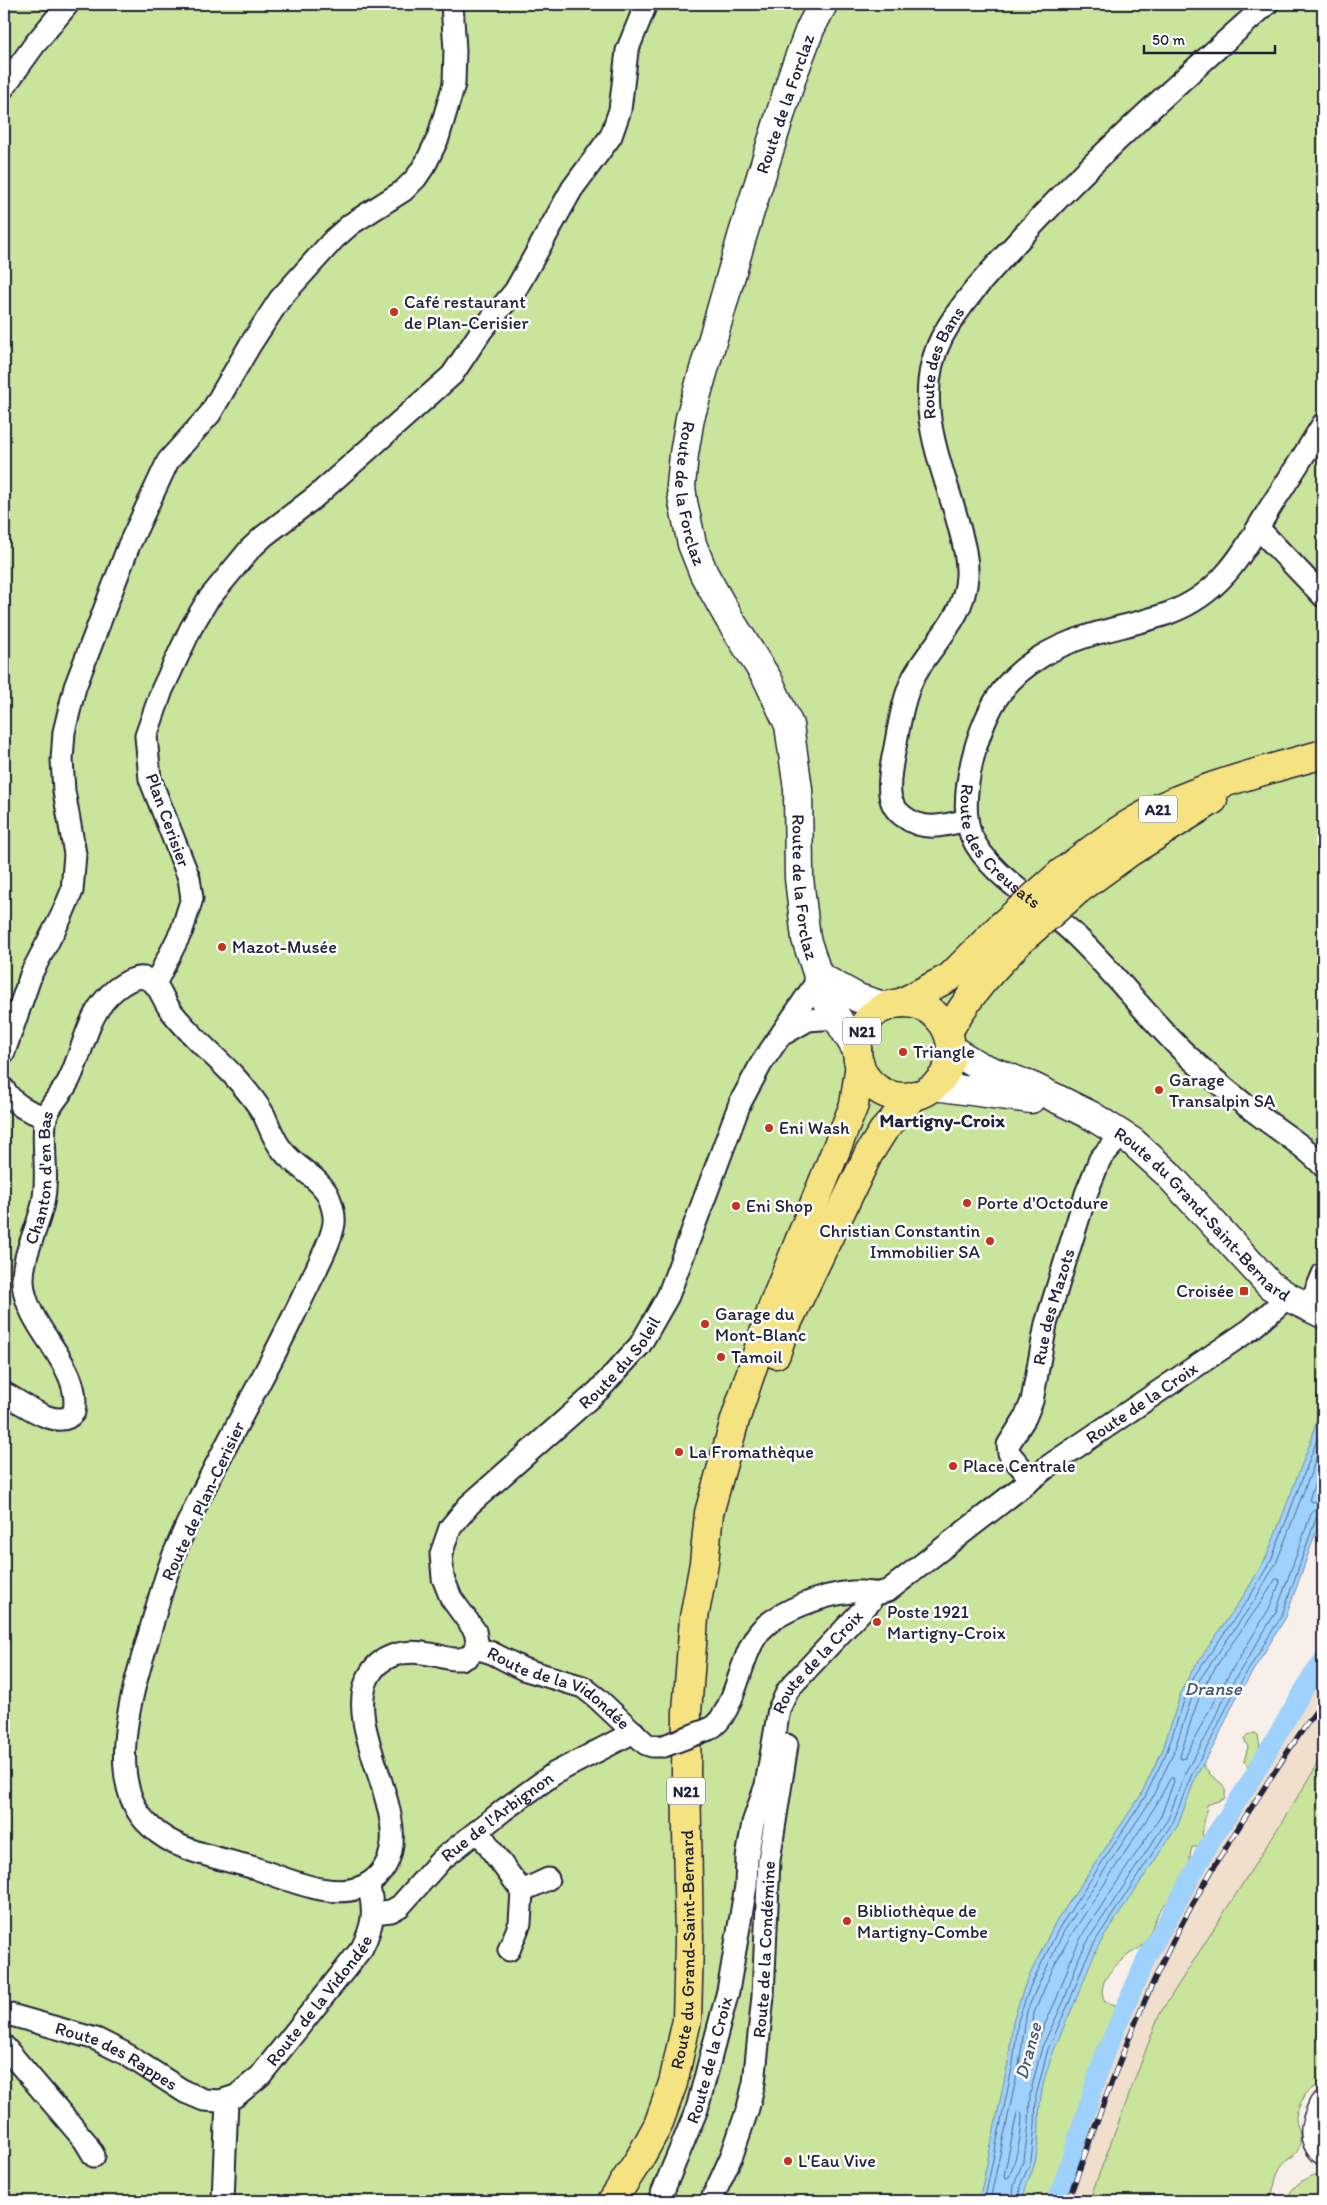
<svg xmlns="http://www.w3.org/2000/svg" width="1327" height="2205" font-family="Itim,sans-serif">
<style>
.built{fill:#f0dfcd}
.green{fill:#c9e49b;stroke:#76836b}
.water{fill:#9ed2fc;stroke:#6c8caf}
.lines{fill:none;stroke-linecap:round;stroke-linejoin:round}
.shore{stroke:#546888;stroke-width:1}
.canal{stroke:#9ed2fc;stroke-width:19}
.street-casing{stroke:#22223b;stroke-width:25}
.secondary-casing{stroke:#22223b;stroke-width:31}
.primary-casing{stroke:#22223b;stroke-width:31}
.highway-casing{stroke:#22223b;stroke-width:31}
.street{stroke:#fff;stroke-width:21}
.secondary{stroke:#fff;stroke-width:28}
.primary{stroke:#f5e382;stroke-width:28}
.highway{stroke:#f5e382;stroke-width:28}
.rail-casing{stroke:#22223b;stroke-width:5.5}
.rail{stroke:#fff;stroke-width:4;stroke-dasharray:11;stroke-linecap:butt}
.street-bridge-casing{stroke:#22223b;stroke-width:25;stroke-linecap:butt}
.highway-bridge-casing{stroke:#22223b;stroke-width:31;stroke-linecap:butt}
.street-bridge{stroke:#fff;stroke-width:21}
.highway-bridge{stroke:#f5e382;stroke-width:28}
.poi-dot{fill:#c8321e;stroke:#fff;stroke-width:2}
.labels{text-anchor:middle;dominant-baseline:central;stroke-width:5;stroke-linejoin:round;paint-order:stroke}
.shield{fill:#fff;stroke:#646476;stroke-width:1}
.shield-label{font-size:16px;font-weight:bold;fill:#22223b}
.street-label{font-size:18px;fill:#22223b;stroke:#fff}
.poi-label{font-size:18px;fill:#22223b;stroke:#fff;text-anchor:start}
.neighbourhood-label{font-size:19px;font-weight:bold;fill:#22223b;stroke:#fff}
.water-label{font-size:19px;font-style:italic;fill:#475775;stroke:#fff}
</style>
<rect width="100%" height="100%" fill="#f8f0e8"/>
<filter id="ink" filterUnits="userSpaceOnUse"><feTurbulence type="fractalNoise" baseFrequency=".02" numOctaves="2"/><feDisplacementMap in="SourceGraphic" scale="10" xChannelSelector="R" yChannelSelector="G"/><feConvolveMatrix kernelMatrix="1 2 1 2 8 2 1 2 1" color-interpolation-filters="sRGB"/></filter>
<g filter="url(#ink)">
<path class="built" d="M 1323,1669 L 1323,1751 L 1311,1776 L 1159,2015 L 1089,2201 L 1051,2201 L 1098,2047 L 1221,1843 L 1260,1781 L 1303,1707 L 1316,1677 Z"/>
<path class="green" d="M 4,4 L 1323,4 L 1323,1435 L 1283,1567 L 1012,2055 L 988,2201 L 4,2201 Z
M 1255,1733 L 1258,1735 L 1261,1753 L 1273,1753 L 1272,1758 L 1259,1773 L 1225,1830 C 1218,1837 1216,1847 1208,1852 L 1202,1851 L 1197,1847 L 1192,1847 C 1188,1858 1192,1870 1186,1880 C 1180,1890 1171,1897 1163,1906 C 1154,1917 1152,1933 1144,1944 C 1140,1949 1133,1951 1128,1955 C 1114,1966 1095,1983 1105,2002 L 1116,2005 C 1126,1997 1126,1984 1135,1976 L 1138,1978 L 1098,2047 L 1051,2201 L 1008,2201 L 1058,2002 L 1198,1755 C 1202,1761 1205,1769 1209,1773 C 1218,1783 1229,1783 1224,1799 L 1207,1805 L 1202,1835 L 1205,1839 L 1209,1838 L 1223,1816 L 1233,1804 L 1250,1776 L 1249,1766 L 1244,1761 L 1248,1747 L 1244,1739 L 1247,1735 Z
M 1323,1751 L 1323,2076 C 1320,2086 1312,2087 1305,2095 C 1302,2099 1299,2107 1297,2112 C 1293,2123 1302,2131 1300,2142 C 1298,2158 1290,2155 1282,2165 C 1276,2171 1274,2192 1270,2201 L 1089,2201 L 1159,2015 L 1311,1776 Z
M 1323,2173 L 1323,2201 L 1286,2201 C 1293,2184 1306,2176 1323,2173 Z"/>
<path class="water" d="M 1323,1394 L 1323,1512 L 1286,1617 L 1234,1702 L 1216,1742 L 1196,1776 L 1178,1825 L 1100,1943 C 1089,1963 1083,1985 1073,2006 C 1060,2036 1046,2064 1041,2096 C 1038,2117 1040,2137 1036,2157 C 1034,2173 1023,2185 1024,2201 L 977,2201 L 981,2192 L 1008,2063 L 1013,2021 L 1025,1985 L 1054,1925 L 1141,1795 L 1163,1749 L 1181,1693 L 1190,1674 L 1246,1592 L 1267,1556 L 1312,1438 Z"/>
<g class="lines">
<path class="shore" d="M 1323,1459 L 1309,1500 L 1312,1502 L 1323,1500
M 1278,1579 L 1280,1582 L 1269,1609 L 1218,1693 L 1185,1758 L 1181,1759 L 1180,1756 C 1188,1732 1194,1706 1206,1683 C 1226,1648 1254,1616 1275,1580 Z
M 1173,1778 L 1174,1781 L 1161,1816 L 1084,1932 L 1073,1954 L 1057,1998 L 1034,2048 L 1030,2049 L 1034,2013 L 1053,1968 L 1071,1935 L 1156,1805 L 1170,1779 Z
M 1020,2111 L 1022,2113 C 1022,2136 1017,2156 1009,2177 L 1006,2178 L 1004,2176 L 1017,2113 Z
M 983,2201 L 986,2193 L 1013,2064 L 1018,2021 L 1030,1987 L 1059,1928 L 1145,1797 L 1167,1751 L 1186,1695 L 1194,1676 L 1251,1595 L 1272,1558 L 1317,1440 L 1323,1415
M 990,2201 L 1019,2065 L 1027,2011 L 1036,1990 L 1064,1931 L 1151,1800 L 1173,1754 L 1192,1697 L 1200,1679 L 1256,1598 L 1277,1561 L 1323,1441
M 1013,2201 L 1014,2184 L 1024,2159 L 1029,2124 L 1030,2094 L 1042,2047 L 1064,2001 L 1079,1958 L 1090,1937 L 1168,1819 L 1186,1771 L 1206,1737 L 1224,1697 L 1276,1612 L 1311,1514 L 1316,1509 L 1323,1507
M 1019,2201 L 1020,2186 L 1031,2161 L 1035,2125 L 1036,2096 L 1048,2049 L 1069,2003 L 1085,1961 L 1096,1940 L 1173,1822 L 1192,1774 L 1211,1740 L 1230,1700 L 1282,1615 L 1316,1518 L 1323,1514"/>
<path class="canal" d="M 1057,2201 L 1104,2056 L 1147,1957 L 1211,1841 L 1248,1785 L 1315,1671 L 1323,1661"/>
<defs>
<g id="street">
<path d="M 4,87 L 35,44 L 68,4"/>
<path id="s1" d="M 1323,424 C 1306,452 1289,479 1271,506 C 1243,552 1223,593 1169,613 C 1127,628 1081,632 1042,656 C 1027,665 1012,677 1002,691 C 978,722 957,797 971,835 C 987,874 1041,903 1071,931 C 1114,971 1147,1018 1189,1057 C 1213,1079 1238,1100 1264,1119 C 1284,1134 1306,1147 1323,1166"/>
<path d="M 1258,528 L 1323,596"/>
<path id="s2" d="M 967,820 C 944,826 923,832 903,816 C 895,810 891,803 890,794 C 888,777 893,758 896,742 C 900,720 904,696 914,676 C 933,642 965,618 967,576 C 968,557 962,538 957,519 C 940,459 911,398 942,337 C 962,300 992,270 1020,239 C 1097,155 1182,80 1267,4"/>
<path d="M 155,984 L 182,930 L 192,898 L 189,878 L 150,779 L 146,736 L 162,690 L 191,628 L 207,601 L 250,549 L 264,536 L 315,497 L 452,375 L 482,330 L 515,291 L 572,189 L 611,136 L 620,110 L 627,51 L 646,4"/>
<path d="M 785,1033 L 808,1020 L 835,1018"/>
<path d="M 4,1052 L 32,972 L 61,917 L 72,891 L 75,854 L 64,791 L 62,760 L 64,732 L 75,687 L 129,545 L 168,461 L 210,414 L 250,345 L 280,299 L 334,239 L 351,224 L 403,191 L 416,178 L 426,163 L 438,138 L 454,84 L 455,50 L 452,4"/>
<path d="M 4,1089 C 14,1105 29,1112 46,1117"/>
<path d="M 1309,1308 L 1323,1274"/>
<path id="s3" d="M 4,1393 C 21,1402 59,1433 74,1412 C 83,1365 26,1330 23,1282 C 22,1255 38,1229 43,1203 C 49,1176 42,1149 45,1122 C 48,1104 63,1094 70,1078 C 85,1046 87,1012 116,989 C 124,983 135,976 144,978 C 158,980 162,998 169,1008 C 187,1033 212,1053 233,1075 C 244,1087 256,1101 264,1115 C 270,1128 274,1141 283,1151 C 295,1167 317,1176 327,1193 C 331,1201 335,1214 334,1223 C 332,1239 322,1256 316,1270 C 302,1298 289,1326 275,1353 C 241,1419 203,1485 174,1554 C 164,1580 157,1606 150,1632 C 134,1686 101,1783 151,1827 C 177,1852 221,1858 255,1868 C 287,1879 341,1905 372,1881 C 431,1835 340,1735 368,1678 C 379,1654 406,1649 429,1654 C 439,1655 450,1660 459,1659 C 469,1658 470,1655 476,1648 L 492,1653 L 523,1669 L 583,1687 L 597,1698 L 646,1744 L 652,1746 L 664,1746"/>
<path id="s4" d="M 1031,1479 L 1009,1453 L 1008,1445 L 1025,1418 L 1032,1401 L 1046,1324 L 1086,1194 L 1100,1159 L 1122,1134"/>
<path id="s5" d="M 476,1648 L 477,1642 L 475,1631 L 451,1598 L 443,1578 L 441,1554 L 450,1528 L 469,1505 L 599,1390 L 640,1345 L 668,1296 L 740,1103 L 761,1064 L 820,977"/>
<path id="s6" d="M 709,1729 C 736,1716 739,1654 761,1630 C 780,1610 825,1594 852,1592 C 865,1590 876,1597 889,1590 L 1050,1465 L 1251,1329 L 1288,1297"/>
<path d="M 479,1831 L 492,1851 L 522,1891 L 520,1923 L 509,1950"/>
<path d="M 522,1891 L 548,1879"/>
<path id="s7" d="M 373,1913 L 391,1911 L 400,1906 L 441,1860 L 505,1809 L 555,1773 L 634,1732"/>
<path id="s8" d="M 4,2013 L 96,2039 L 124,2053 L 185,2092 L 204,2100 L 220,2101 L 236,2096 L 260,2076 L 362,1948 C 374,1924 375,1910 368,1884"/>
<path d="M 4,2046 L 85,2141 L 94,2156"/>
<path d="M 223,2201 L 227,2100"/>
<path id="s9" d="M 659,2201 L 697,2109 L 728,1991 L 746,1886 L 747,1858 L 753,1823 L 766,1785 L 779,1709 L 788,1690 L 795,1682 L 870,1602 L 873,1594"/>
<path id="s10" d="M 711,2201 L 732,2155 L 748,2108 L 754,2083 L 763,1996 L 769,1860 L 787,1745"/>
</g>
<g id="secondary">
<path id="s11" d="M 823,4 L 810,29 L 793,74 L 742,237 L 690,418 L 684,454 L 681,486 L 683,502 L 692,544 L 704,574 L 730,620 L 768,680 L 789,725 L 798,789 L 799,878 L 806,939 L 826,1000 L 857,1050"/>
<path d="M 820,977 L 858,998 L 887,1007"/>
<path id="s12" d="M 951,1049 L 979,1066 L 1033,1087 L 1092,1116 L 1133,1142 L 1167,1173 L 1270,1285 L 1288,1297 L 1323,1314"/>
<path d="M 934,1086 L 1031,1099"/>
<path d="M 1323,2106 C 1316,2121 1310,2137 1323,2150"/>
</g>
<g id="primary">
<circle cx="904" cy="1050" r="47"/>
<path d="M 776,1354 L 784,1330 L 868,1155 L 883,1131 L 915,1095"/>
<path id="s13" d="M 612,2201 L 640,2158 L 658,2125 L 673,2083 L 687,2020 L 689,1941 L 686,1772 L 687,1712 L 694,1618 L 704,1563 L 709,1513 L 735,1420 L 773,1306 L 854,1105 L 860,1064"/>
</g>
<path id="highway" d="M 1061,873 C 1085,855 1109,835 1136,820 C 1190,789 1263,771 1323,754
M 1078,890 L 1130,852 L 1213,800
M 901,1003 L 950,977 L 1001,926
M 948,1032 C 967,996 993,969 1021,940"/>
</defs>
<use href="#street" class="street-casing"/>
<use href="#secondary" class="secondary-casing"/>
<use href="#primary" class="primary-casing"/>
<use href="#highway" class="highway-casing"/>
<use href="#street" class="street"/>
<use href="#secondary" class="secondary"/>
<use href="#primary" class="primary"/>
<use href="#highway" class="highway"/>
<defs>
<path id="rail" d="M 1068,2201 C 1098,2118 1127,2035 1166,1955 C 1192,1901 1224,1849 1257,1799 C 1278,1766 1299,1733 1323,1702"/>
</defs>
<use href="#rail" class="rail-casing"/>
<use href="#rail" class="rail"/>
<defs>
<path id="street-bridge" d="M 664,1746 L 709,1729"/>
<path id="highway-bridge" d="M 1001,926 L 1061,873
M 1021,940 L 1078,890"/>
</defs>
<use href="#street-bridge" class="street-bridge-casing"/>
<use href="#highway-bridge" class="highway-bridge-casing"/>
<use href="#street-bridge" class="street-bridge"/>
<use href="#highway-bridge" class="highway-bridge"/>
</g>
</g>
<g class="poi-dot">
<circle cx="394" cy="312" r="5"/>
<circle cx="222" cy="947" r="5"/>
<circle cx="903" cy="1052" r="5"/>
<circle cx="1159" cy="1090" r="5"/>
<circle cx="769" cy="1128" r="5"/>
<circle cx="967" cy="1203" r="5"/>
<circle cx="736" cy="1206" r="5"/>
<circle cx="990" cy="1241" r="5"/>
<rect x="1239" y="1286" width="10" height="10" rx="2.5"/>
<circle cx="705" cy="1324" r="5"/>
<circle cx="721" cy="1357" r="5"/>
<circle cx="679" cy="1452" r="5"/>
<circle cx="953" cy="1466" r="5"/>
<circle cx="877" cy="1622" r="5"/>
<circle cx="847" cy="1921" r="5"/>
<circle cx="788" cy="2161" r="5"/>
</g>
<g class="labels">
<g class="shield">
<rect x="1139" y="795.5" width="38" height="27" rx="4"/>
<rect x="843" y="1017.5" width="38" height="27" rx="4"/>
<rect x="667" y="1777.5" width="38" height="27" rx="4"/>
</g>
<g class="shield-label">
<text x="1158" y="809">A21</text>
<text x="862" y="1031">N21</text>
<text x="686" y="1791">N21</text>
</g>
<g class="street-label">
<text transform="translate(785 104) rotate(-71)">Route de la Forclaz</text>
<text stroke="none"><textPath href="#s2" startOffset="550">Route des Bans</textPath></text>
<text stroke="none"><textPath href="#s11" startOffset="512">Route de la Forclaz</textPath></text>
<text transform="translate(168 820) rotate(70)">Plan Cerisier</text>
<text stroke="none"><textPath href="#s1" startOffset="611">Route des Creusats</textPath></text>
<text stroke="none"><textPath href="#s11" startOffset="932">Route de la Forclaz</textPath></text>
<text stroke="none"><textPath href="#s3" startOffset="328">Chanton d'en Bas</textPath></text>
<text stroke="none"><textPath href="#s12" startOffset="305">Route du Grand-Saint-Bernard</textPath></text>
<text stroke="none"><textPath href="#s4" startOffset="189">Rue des Mazots</textPath></text>
<text stroke="none"><textPath href="#s5" startOffset="369">Route du Soleil</textPath></text>
<text stroke="none"><textPath href="#s6" startOffset="566">Route de la Croix</textPath></text>
<text transform="translate(203 1501) rotate(-65)">Route de Plan-Cerisier</text>
<text stroke="none"><textPath href="#s9" startOffset="570">Route de la Croix</textPath></text>
<text stroke="none"><textPath href="#s3" startOffset="2205">Route de la Vidondée</textPath></text>
<text stroke="none"><textPath href="#s7" startOffset="161">Rue de l'Arbignon</textPath></text>
<text stroke="none"><textPath href="#s13" startOffset="268">Route du Grand-Saint-Bernard</textPath></text>
<text stroke="none"><textPath href="#s10" startOffset="260">Route de la Condémine</textPath></text>
<text stroke="none"><textPath href="#s8" startOffset="380">Route de la Vidondée</textPath></text>
<text stroke="none"><textPath href="#s8" startOffset="121">Route des Rappes</textPath></text>
<text stroke="none"><textPath href="#s9" startOffset="150">Route de la Croix</textPath></text>
</g>
<g class="poi-label">
<text x="404" y="302">Café restaurant<tspan x="404" dy="21">de Plan-Cerisier</tspan></text>
<text x="232" y="947">Mazot-Musée</text>
<text x="913" y="1052">Triangle</text>
<text x="1169" y="1080">Garage<tspan x="1169" dy="21">Transalpin SA</tspan></text>
<text x="779" y="1128">Eni Wash</text>
<text x="977" y="1203">Porte d'Octodure</text>
<text x="746" y="1206">Eni Shop</text>
<text x="980" y="1231" text-anchor="end">Christian Constantin<tspan x="980" dy="21">Immobilier SA</tspan></text>
<text x="1234" y="1291" text-anchor="end">Croisée</text>
<text x="715" y="1314">Garage du<tspan x="715" dy="21">Mont-Blanc</tspan></text>
<text x="731" y="1357">Tamoil</text>
<text x="689" y="1452">La Fromathèque</text>
<text x="963" y="1466">Place Centrale</text>
<text x="887" y="1612">Poste 1921<tspan x="887" dy="21">Martigny-Croix</tspan></text>
<text x="857" y="1911">Bibliothèque de<tspan x="857" dy="21">Martigny-Combe</tspan></text>
<text x="798" y="2161">L'Eau Vive</text>
</g>
<g class="neighbourhood-label">
<text x="942" y="1120">Martigny-Croix</text>
</g>
<g class="water-label">
<text x="1213" y="1688">Dranse</text>
<text transform="translate(1028 2051) rotate(-75)">Dranse</text>
</g>
</g>
<rect width="1327" height="2205" fill="none" stroke="#fff" stroke-width="20"/>
<rect x="10" y="10" width="1307" height="2185" fill="none" stroke="#22223b" stroke-width="2" filter="url(#ink)"/>
<path d="M1144 45v8h131v-8" fill="none" stroke="#22223b" stroke-width="2.5"/>
<text x="1152" y="45" font-size="15" fill="#22223b" stroke="#ffffff" stroke-width="4" paint-order="stroke">50 m</text>
</svg>
